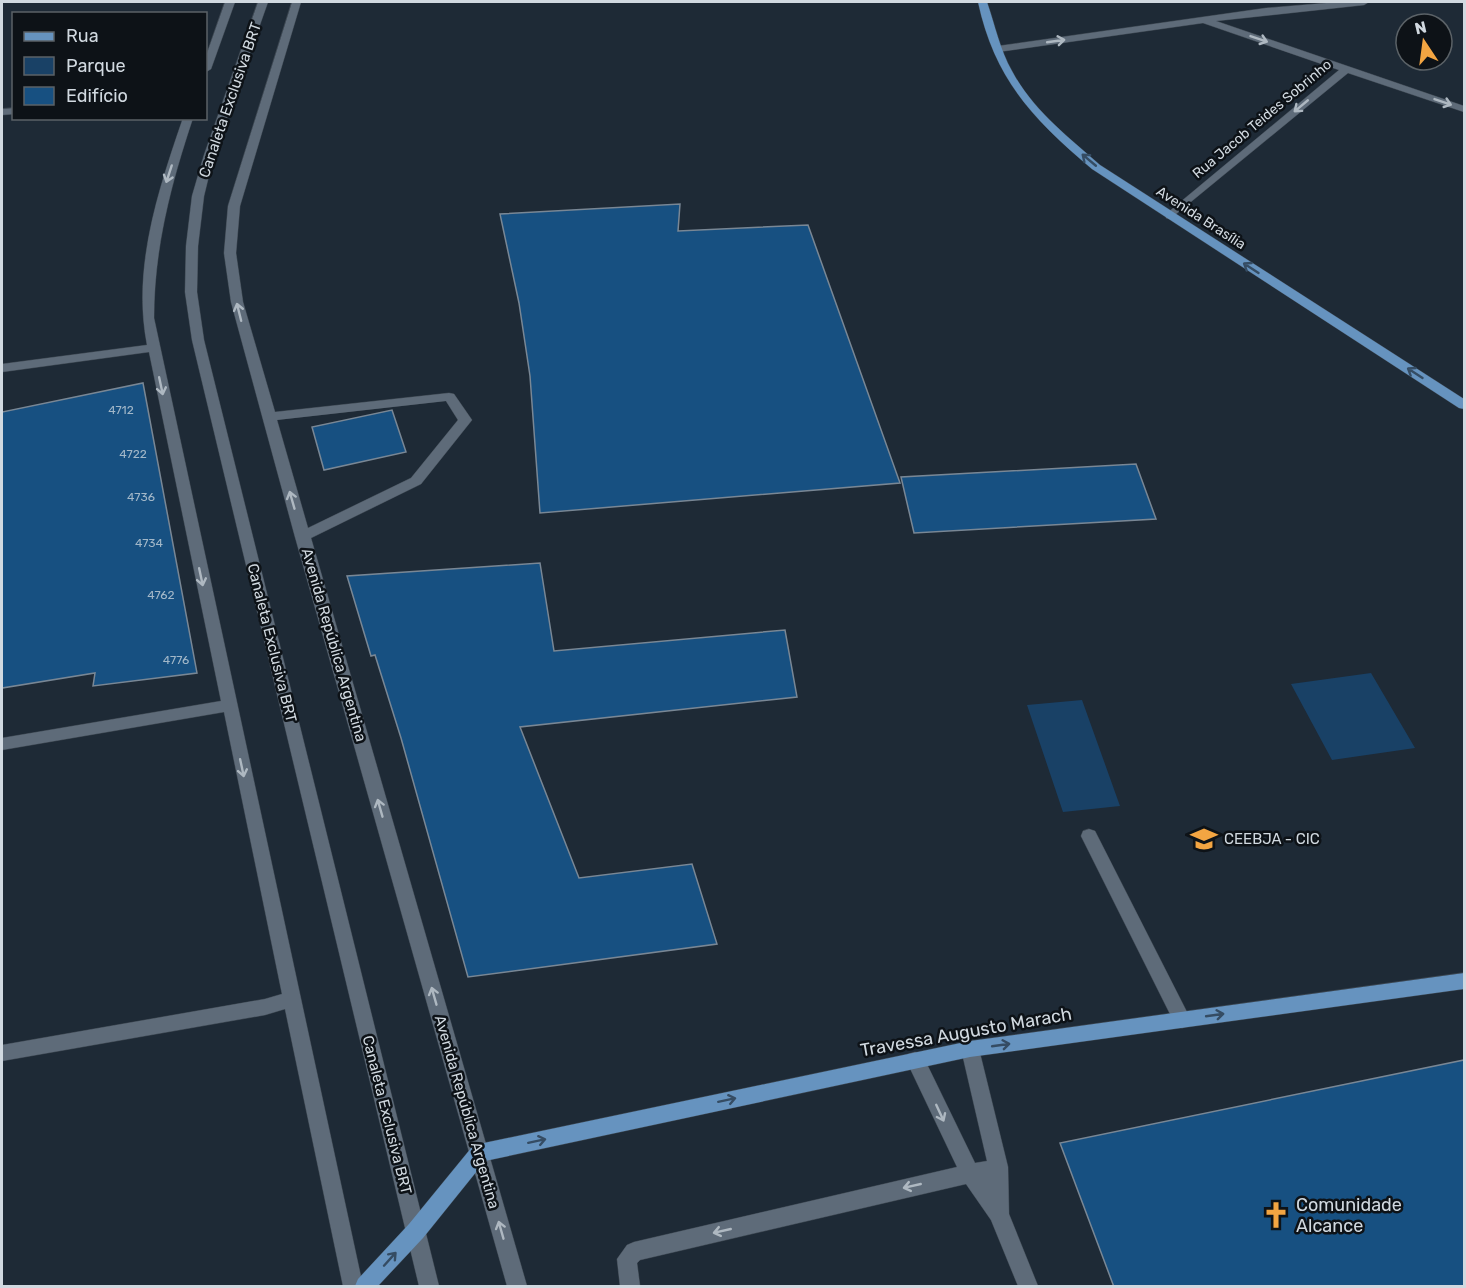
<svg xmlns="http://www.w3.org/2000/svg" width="1466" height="1288" font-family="Rubik,sans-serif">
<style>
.green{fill:#194166}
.building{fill:#175081;stroke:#798795;stroke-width:1.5}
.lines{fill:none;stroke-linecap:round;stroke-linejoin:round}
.minor-casing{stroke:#3c4650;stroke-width:1}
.major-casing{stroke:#3c4650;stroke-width:1}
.minor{fill:#5e6b79;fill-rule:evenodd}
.major{fill:#6693bf;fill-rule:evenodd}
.oneway{stroke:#aeb8c1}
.oneway2{stroke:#354c63}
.labels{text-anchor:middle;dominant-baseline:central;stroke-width:5;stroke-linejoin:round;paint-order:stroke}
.number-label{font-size:12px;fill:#a2b7c8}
.far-street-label{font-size:14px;fill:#d1d9e0;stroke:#0d1217}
.street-label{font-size:15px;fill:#d1d9e0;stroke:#0d1217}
.poi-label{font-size:15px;fill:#d1d9e0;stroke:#0d1217;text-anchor:start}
.near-street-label{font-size:18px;fill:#d1d9e0;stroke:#0d1217}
.near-poi-label{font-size:18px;fill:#d1d9e0;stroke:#0d1217;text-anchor:start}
</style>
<rect width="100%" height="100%" fill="#1e2a36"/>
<path class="green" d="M 1371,673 L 1415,748 L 1332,760 L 1291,684 Z
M 1082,700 L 1120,806 L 1063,812 L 1027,705 Z"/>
<path class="building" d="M 680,204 L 678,231 L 808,225 L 900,483 L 540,513 L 530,376 L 519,303 L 500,214 Z
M 143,383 L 197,673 L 93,686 L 95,673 L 2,688 L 2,412 Z
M 392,410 L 406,452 L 324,470 L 312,427 Z
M 1136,464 L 1156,519 L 914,533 L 901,477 Z
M 540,563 L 554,651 L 785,630 L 797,697 L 520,727 L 579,878 L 692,864 L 717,944 L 468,977 L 401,738 L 375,655 L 371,656 L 347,576 Z
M 1464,1060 L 1464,1287 L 1114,1287 L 1060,1143 Z"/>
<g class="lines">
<defs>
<path id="minor" d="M 225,2 L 235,2 L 211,69 L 206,72 L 206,56 Z
M 258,2 L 268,2 L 214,155 L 204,196 L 198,246 L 197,292 L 204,340 L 439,1286 L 419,1286 L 192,340 L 185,292 L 186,246 L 192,196 L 204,155 Z
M 292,2 L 301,2 L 240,206 L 236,253 L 243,302 L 275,412 L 449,393 L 454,394 L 472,420 L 421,484 L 311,538 L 527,1286 L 507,1286 L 295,537 L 231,302 L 224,253 L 228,206 ZM 446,401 L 458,420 L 411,478 L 308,528 L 277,420 Z
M 1338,2 L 1369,2 L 1364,5 L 1216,21 L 1464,106 L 1464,112 L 1348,73 L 1170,219 L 1166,218 L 1166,214 L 1339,70 L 1203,23 L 998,52 L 993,49 L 998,46 L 1266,8 Z
M 14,108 L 14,114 L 2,115 L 2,109 Z
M 183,118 L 193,118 C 171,184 154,248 154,318 L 363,1286 L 343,1286 L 285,1009 L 265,1015 L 2,1061 L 2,1045 L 265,999 L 282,994 L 224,712 L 2,750 L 2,738 L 221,701 L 149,352 L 2,372 L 2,364 L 147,345 C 132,268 158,191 183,118 Z
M 1089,829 L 1095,831 L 1188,1014 L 1191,1020 L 1188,1026 L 1182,1028 L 1176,1026 L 1081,836 L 1083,831 Z
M 970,1041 L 977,1043 L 979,1049 L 1008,1167 L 1009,1214 L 1038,1286 L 1018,1286 L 991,1220 L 966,1184 L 640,1260 L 637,1263 L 640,1286 L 620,1286 L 617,1259 L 627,1245 L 634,1242 L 957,1167 L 906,1060 L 908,1054 L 915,1052 L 922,1054 L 975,1163 L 987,1161 L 961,1049 L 963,1043 Z"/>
<path id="major" d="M 978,2 L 987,2 C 995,25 1000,50 1012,71 C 1032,109 1068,137 1100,165 L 1464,399 L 1464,409 L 1459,408 L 1092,169 C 1033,119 995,80 978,2 Z
M 1464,973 L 1464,989 L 970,1057 L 485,1161 L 423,1238 L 378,1286 L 355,1286 L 358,1279 L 409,1224 L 472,1147 L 479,1144 L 970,1041 Z"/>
</defs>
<use href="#minor" class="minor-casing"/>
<use href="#major" class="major-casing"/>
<use href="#minor" class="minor"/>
<use href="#major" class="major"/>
</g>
<defs><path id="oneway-shaft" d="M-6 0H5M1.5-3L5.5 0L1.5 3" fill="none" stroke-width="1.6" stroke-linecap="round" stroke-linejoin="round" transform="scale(1.5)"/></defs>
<g class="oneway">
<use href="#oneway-shaft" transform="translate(1259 39) rotate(19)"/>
<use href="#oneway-shaft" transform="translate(1056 41) rotate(-8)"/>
<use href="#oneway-shaft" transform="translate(1443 102) rotate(19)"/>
<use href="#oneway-shaft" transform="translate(1301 106) rotate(140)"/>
<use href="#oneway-shaft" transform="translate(169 174) rotate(108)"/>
<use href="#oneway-shaft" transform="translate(239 312) rotate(-104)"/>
<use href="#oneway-shaft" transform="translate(161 386) rotate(78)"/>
<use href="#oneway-shaft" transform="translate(292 500) rotate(-106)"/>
<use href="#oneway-shaft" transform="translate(201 577) rotate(78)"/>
<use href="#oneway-shaft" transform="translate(242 768) rotate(78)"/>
<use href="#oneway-shaft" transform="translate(380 808) rotate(-106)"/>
<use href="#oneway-shaft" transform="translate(434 996) rotate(-106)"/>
<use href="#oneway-shaft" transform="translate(940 1113) rotate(65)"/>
<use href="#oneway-shaft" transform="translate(912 1186) rotate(167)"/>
<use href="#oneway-shaft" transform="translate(501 1230) rotate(-106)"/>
<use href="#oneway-shaft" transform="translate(722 1231) rotate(167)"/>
</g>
<g class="oneway2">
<use href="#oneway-shaft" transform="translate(1089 160) rotate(-140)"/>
<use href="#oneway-shaft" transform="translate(1251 268) rotate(-147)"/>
<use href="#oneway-shaft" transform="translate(1415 373) rotate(-147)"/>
<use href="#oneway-shaft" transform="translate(1215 1015) rotate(-8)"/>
<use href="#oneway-shaft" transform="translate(1001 1045) rotate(-8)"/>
<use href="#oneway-shaft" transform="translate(727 1100) rotate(-12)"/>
<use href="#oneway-shaft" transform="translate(537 1141) rotate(-12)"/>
<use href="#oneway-shaft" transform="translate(390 1259) rotate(-48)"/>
</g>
<defs>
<symbol id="school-bare" viewBox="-9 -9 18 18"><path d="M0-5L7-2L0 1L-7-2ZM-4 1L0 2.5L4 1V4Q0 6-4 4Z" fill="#f3a542" stroke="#0d1217" stroke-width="2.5" paint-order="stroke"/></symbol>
<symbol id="church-bare" viewBox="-9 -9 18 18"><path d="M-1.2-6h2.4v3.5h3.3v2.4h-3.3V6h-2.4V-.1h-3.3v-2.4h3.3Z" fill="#f3a542" stroke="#0d1217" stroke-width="2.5" paint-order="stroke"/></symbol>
</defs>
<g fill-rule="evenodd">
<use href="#school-bare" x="1185" y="820" width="38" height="38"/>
<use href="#church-bare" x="1257" y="1196" width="38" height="38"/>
</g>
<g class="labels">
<g class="number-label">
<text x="121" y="410">4712</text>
<text x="133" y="454">4722</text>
<text x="141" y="497">4736</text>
<text x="149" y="543">4734</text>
<text x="161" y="595">4762</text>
<text x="176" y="660">4776</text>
</g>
<g class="far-street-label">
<text transform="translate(1262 119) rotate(-40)">Rua Jacob Teides Sobrinho</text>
<text transform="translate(1201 218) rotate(33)">Avenida Brasília</text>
</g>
<g class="street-label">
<text transform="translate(230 100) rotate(-71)">Canaleta Exclusiva BRT</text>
<text transform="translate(272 643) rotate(76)">Canaleta Exclusiva BRT</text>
<text transform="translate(334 645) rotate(74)">Avenida República Argentina</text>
<text transform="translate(467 1112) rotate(74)">Avenida República Argentina</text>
<text transform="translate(387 1115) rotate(76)">Canaleta Exclusiva BRT</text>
</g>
<g class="poi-label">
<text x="1224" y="839">CEEBJA - CIC</text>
</g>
<g class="near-street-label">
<text transform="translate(966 1032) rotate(-10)">Travessa Augusto Marach</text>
</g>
<g class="near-poi-label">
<text x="1296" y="1205">Comunidade<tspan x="1296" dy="21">Alcance</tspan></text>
</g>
</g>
<rect width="1466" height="1288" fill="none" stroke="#d1d9e0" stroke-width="6"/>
<rect x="12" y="12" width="195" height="108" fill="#0d1217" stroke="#5b6267" stroke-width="1.5"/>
<rect x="24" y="32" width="30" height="9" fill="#6693bf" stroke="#5b6267" stroke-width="1.5"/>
<text x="66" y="42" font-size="18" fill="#d1d9e0">Rua</text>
<rect x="24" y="57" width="30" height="18" fill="#194166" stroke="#5b6267" stroke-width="1.5"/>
<text x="66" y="72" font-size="18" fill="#d1d9e0">Parque</text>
<rect x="24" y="87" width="30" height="18" fill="#175081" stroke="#5b6267" stroke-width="1.5"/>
<text x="66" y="102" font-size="18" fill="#d1d9e0">Edifício</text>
<g transform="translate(1424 42) rotate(347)"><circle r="28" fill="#0d1217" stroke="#5b6267" stroke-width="1.5"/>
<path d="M0-4.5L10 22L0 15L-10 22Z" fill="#f3a542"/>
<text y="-9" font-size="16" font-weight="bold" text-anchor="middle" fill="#d1d9e0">N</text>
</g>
</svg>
